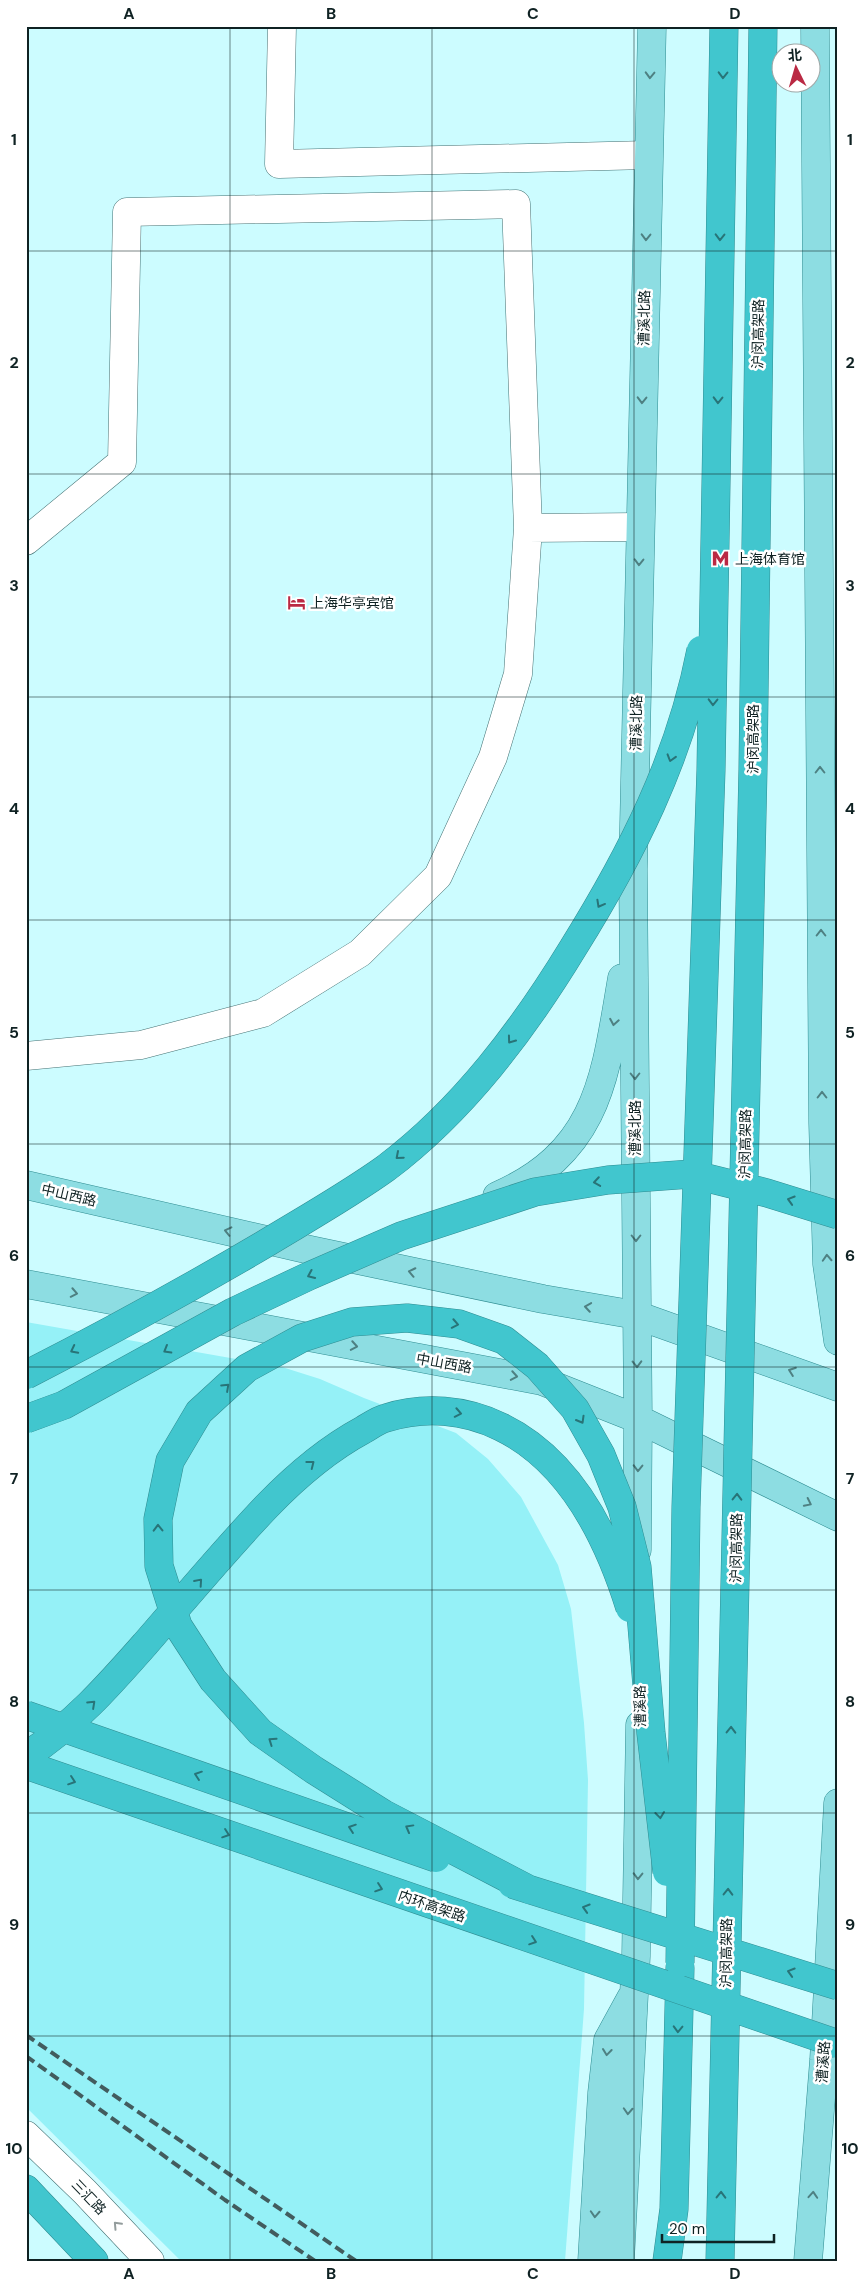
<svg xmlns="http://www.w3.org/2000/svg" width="864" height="2287" font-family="'DM Sans','Noto Sans SC',sans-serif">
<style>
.green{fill:#95f1f7}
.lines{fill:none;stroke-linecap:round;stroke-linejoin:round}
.minor-casing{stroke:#457274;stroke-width:29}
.major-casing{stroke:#308d92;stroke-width:29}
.highway-casing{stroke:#308d92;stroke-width:29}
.minor{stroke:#fff;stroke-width:28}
.major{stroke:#8ddde2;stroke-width:28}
.highway{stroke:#41c6ce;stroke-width:28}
.rail{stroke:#425c5e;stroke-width:4;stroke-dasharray:10 5;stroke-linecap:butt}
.highway-bridge-casing{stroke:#308d92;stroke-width:29;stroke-linecap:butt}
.highway-bridge{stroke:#41c6ce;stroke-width:28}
.oneway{stroke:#4e8082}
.oneway2{stroke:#287478}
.oneway3{stroke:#939c9c}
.grid{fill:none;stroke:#0f2223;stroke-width:1;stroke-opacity:0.55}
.labels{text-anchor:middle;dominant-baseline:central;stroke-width:5;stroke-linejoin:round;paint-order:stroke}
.street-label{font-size:14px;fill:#0f2223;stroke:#fff}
.poi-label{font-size:14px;fill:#0f2223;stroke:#fff;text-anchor:start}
.neatline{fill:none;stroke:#0f2223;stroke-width:2}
.grid-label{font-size:16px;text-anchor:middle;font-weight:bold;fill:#0f2223}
</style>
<rect width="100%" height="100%" fill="#ccfcff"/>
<path class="green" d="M 26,1322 L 282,1367 L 320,1379 L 364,1398 L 456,1433 L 488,1459 L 521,1497 L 558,1565 L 571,1609 L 584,1723 L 588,1780 L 584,2009 L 565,2261 L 181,2261 L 26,2107 Z"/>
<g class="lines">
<defs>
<path id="minor" d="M 282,26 L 279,164 L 648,155
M 26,541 L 122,462 L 127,212 L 516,204 L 528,528
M 26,1056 L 141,1045 L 263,1013 L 360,953 L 438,876 L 493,757 L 518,674 L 528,528 L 639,527
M 26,2135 L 85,2192 L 150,2261"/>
<path id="major" d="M 815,26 L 823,1123 L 827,1264 L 838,1341
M 26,1185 L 310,1250 L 543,1299 L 636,1315 L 838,1387
M 497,1196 C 600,1151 605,1076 622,978
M 26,1284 L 542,1381 L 638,1419 L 838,1517
M 637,1550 L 638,1419 L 633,869 L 652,26
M 592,2261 L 602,2093 L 608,2040 L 631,1998
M 620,2261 L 636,1956 L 640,1725
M 808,2261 L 824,2060 L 838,1803"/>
<path id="highway" d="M 26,2189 L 94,2261
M 667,2261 L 674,2209 L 680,1968"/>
</defs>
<use href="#minor" class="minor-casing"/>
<use href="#major" class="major-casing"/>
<use href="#highway" class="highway-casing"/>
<use href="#minor" class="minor"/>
<use href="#major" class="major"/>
<use href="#highway" class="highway"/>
<path class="rail" d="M 26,2035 L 356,2261
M 26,2056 L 225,2200 L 315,2261"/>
<defs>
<path id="highway-bridge" d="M 26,1375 C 106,1334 185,1291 263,1245 C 304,1220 347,1196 386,1168 C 463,1110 523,1030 573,948 C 631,855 680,759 701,650
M 26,1419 L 64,1405 L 233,1312 L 309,1276 L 401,1236 L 535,1192 L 608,1180 L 691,1174 L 767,1193 L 838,1215
M 26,1715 L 436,1858
M 26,1756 C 74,1725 109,1685 146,1643 C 186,1597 225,1550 267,1506 C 296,1476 326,1450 363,1430 C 370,1426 378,1420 386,1418 C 424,1406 465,1409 501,1427 C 571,1461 608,1537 630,1608
M 26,1765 L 838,2044
M 512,1884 L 838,1986
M 530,1890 L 384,1814 L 314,1770 L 260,1732 L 213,1680 L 178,1626 L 159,1566 L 158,1519 L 170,1461 L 199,1412 L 247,1368 L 302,1338 L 352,1322 L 407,1318 L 459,1324 L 504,1340 L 537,1366 L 575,1409 L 601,1455 L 622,1507 L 637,1567 L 651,1733 L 667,1872
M 680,1963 L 686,1507 L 711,770 L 724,26
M 720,2261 L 753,769 L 763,26"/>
</defs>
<use href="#highway-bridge" class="highway-bridge-casing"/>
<use href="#highway-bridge" class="highway-bridge"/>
</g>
<defs><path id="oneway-chevron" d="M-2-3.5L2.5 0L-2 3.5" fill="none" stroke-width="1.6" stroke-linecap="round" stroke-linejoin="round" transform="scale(1.25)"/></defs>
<g class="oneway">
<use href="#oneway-chevron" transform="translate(650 75) rotate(92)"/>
<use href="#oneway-chevron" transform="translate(646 237) rotate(91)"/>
<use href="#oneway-chevron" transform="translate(642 400) rotate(91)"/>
<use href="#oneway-chevron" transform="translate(639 562) rotate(91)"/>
<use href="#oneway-chevron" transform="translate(820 770) rotate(-90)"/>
<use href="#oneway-chevron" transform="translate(821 933) rotate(-90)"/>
<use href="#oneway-chevron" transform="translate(614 1022) rotate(100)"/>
<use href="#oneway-chevron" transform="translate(635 1076) rotate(90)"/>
<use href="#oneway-chevron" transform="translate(822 1095) rotate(-90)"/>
<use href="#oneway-chevron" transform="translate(228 1231) rotate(-167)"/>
<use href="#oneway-chevron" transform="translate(636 1238) rotate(90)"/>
<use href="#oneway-chevron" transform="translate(827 1258) rotate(-93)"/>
<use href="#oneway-chevron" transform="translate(412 1272) rotate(-168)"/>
<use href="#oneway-chevron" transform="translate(74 1293) rotate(11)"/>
<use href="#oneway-chevron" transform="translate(588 1307) rotate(-171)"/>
<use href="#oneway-chevron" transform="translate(354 1346) rotate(10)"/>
<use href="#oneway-chevron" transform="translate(637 1364) rotate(89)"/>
<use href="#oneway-chevron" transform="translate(792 1371) rotate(-160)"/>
<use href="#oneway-chevron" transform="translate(514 1376) rotate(10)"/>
<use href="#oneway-chevron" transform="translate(638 1468) rotate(91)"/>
<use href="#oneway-chevron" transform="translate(808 1503) rotate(26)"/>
<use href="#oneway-chevron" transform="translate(638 1876) rotate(91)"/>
<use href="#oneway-chevron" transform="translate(607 2052) rotate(97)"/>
<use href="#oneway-chevron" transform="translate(628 2111) rotate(93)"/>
<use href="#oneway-chevron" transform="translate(813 2195) rotate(-86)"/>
<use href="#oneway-chevron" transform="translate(595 2214) rotate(93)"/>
</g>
<g class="oneway2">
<use href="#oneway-chevron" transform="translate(723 75) rotate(91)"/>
<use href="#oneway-chevron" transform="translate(720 237) rotate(91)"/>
<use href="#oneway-chevron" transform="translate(718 400) rotate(91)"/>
<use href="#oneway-chevron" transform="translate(713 702) rotate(91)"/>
<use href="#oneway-chevron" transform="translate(671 758) rotate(107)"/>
<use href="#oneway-chevron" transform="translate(600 904) rotate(119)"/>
<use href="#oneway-chevron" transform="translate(511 1040) rotate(126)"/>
<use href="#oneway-chevron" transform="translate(399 1156) rotate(139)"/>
<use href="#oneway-chevron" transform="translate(597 1182) rotate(171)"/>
<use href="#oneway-chevron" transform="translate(791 1200) rotate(-163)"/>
<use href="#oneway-chevron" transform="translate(311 1275) rotate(156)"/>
<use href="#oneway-chevron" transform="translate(455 1324) rotate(11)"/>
<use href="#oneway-chevron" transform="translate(74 1350) rotate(153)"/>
<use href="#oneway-chevron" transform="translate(167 1350) rotate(150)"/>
<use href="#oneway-chevron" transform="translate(226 1387) rotate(-43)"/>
<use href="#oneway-chevron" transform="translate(458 1413) rotate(11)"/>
<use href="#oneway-chevron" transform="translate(581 1420) rotate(60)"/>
<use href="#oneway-chevron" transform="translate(311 1464) rotate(-38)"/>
<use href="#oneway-chevron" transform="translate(737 1497) rotate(-89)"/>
<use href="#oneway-chevron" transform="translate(158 1528) rotate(-91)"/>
<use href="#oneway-chevron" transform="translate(199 1582) rotate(-49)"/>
<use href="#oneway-chevron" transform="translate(92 1704) rotate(-43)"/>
<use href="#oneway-chevron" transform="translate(731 1730) rotate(-89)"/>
<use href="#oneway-chevron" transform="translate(272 1741) rotate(-145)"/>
<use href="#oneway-chevron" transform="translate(198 1775) rotate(-161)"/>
<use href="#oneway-chevron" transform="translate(72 1781) rotate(19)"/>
<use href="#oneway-chevron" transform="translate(660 1815) rotate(83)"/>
<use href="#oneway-chevron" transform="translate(352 1828) rotate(-161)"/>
<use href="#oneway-chevron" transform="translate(409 1828) rotate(-151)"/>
<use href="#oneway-chevron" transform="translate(226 1834) rotate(19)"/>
<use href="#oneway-chevron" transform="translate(379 1888) rotate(19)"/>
<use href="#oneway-chevron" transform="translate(728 1892) rotate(-89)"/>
<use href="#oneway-chevron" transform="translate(586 1908) rotate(-163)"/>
<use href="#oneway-chevron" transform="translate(533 1941) rotate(19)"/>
<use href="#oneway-chevron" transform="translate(791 1972) rotate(-163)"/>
<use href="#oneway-chevron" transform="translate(678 2029) rotate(92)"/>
<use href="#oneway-chevron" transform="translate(721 2195) rotate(-89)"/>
</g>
<use class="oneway3" href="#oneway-chevron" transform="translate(117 2225) rotate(-133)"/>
<path class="grid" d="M 230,26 L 230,2261M 432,26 L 432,2261M 634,26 L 634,2261M 26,251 L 838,251M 26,474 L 838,474M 26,697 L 838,697M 26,920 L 838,920M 26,1144 L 838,1144M 26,1367 L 838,1367M 26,1590 L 838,1590M 26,1813 L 838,1813M 26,2036 L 838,2036"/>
<defs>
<symbol id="metro-bare" viewBox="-9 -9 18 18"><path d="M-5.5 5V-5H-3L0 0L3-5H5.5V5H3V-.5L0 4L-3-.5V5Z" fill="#ba2943" stroke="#fff" stroke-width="2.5" paint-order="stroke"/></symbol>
<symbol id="hotel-bare" viewBox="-9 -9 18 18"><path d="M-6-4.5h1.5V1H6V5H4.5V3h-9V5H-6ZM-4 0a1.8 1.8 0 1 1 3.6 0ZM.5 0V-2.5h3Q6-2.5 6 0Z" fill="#ba2943" stroke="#fff" stroke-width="2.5" paint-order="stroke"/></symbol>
</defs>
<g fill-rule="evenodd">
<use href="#metro-bare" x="708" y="546" width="25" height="25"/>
<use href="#hotel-bare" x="284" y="590" width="25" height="25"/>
</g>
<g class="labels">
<g class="street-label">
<text transform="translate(644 318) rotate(-89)">漕溪北路</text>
<text transform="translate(758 334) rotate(-89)">沪闵高架路</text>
<text transform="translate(636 723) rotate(-89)">漕溪北路</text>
<text transform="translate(753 739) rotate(-90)">沪闵高架路</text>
<text transform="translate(635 1128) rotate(-90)">漕溪北路</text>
<text transform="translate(745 1144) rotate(-89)">沪闵高架路</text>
<text transform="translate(69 1195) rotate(13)">中山西路</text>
<text transform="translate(444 1363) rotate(10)">中山西路</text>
<text transform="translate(736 1548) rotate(-89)">沪闵高架路</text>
<text transform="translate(640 1706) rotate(-91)">漕溪路</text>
<text transform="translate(432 1906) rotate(19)">内环高架路</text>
<text transform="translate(726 1953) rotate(-89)">沪闵高架路</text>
<text transform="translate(823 2062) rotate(-86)">漕溪路</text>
<text transform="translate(89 2197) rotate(46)">三汇路</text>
</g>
<g class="poi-label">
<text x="735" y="559">上海体育馆</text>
<text x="310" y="603">上海华亭宾馆</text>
</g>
</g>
<rect width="864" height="2287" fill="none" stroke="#ffffff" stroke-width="55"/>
<g transform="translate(796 68) rotate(355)"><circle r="24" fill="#ffffff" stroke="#9fa7a7"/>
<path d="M0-4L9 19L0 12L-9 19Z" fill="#ba2943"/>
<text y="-8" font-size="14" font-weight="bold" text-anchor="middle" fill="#0f2223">北</text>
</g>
<path d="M662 2234v8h112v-8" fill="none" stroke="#0f2223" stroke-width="2.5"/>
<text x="669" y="2234" font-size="15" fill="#0f2223" stroke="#ffffff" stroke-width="4" paint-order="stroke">20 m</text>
<rect x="28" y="28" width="808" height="2232" class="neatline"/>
<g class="grid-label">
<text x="129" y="19">A</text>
<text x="331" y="19">B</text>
<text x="533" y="19">C</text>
<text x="735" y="19">D</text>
<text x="14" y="145">1</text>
<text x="850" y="145">1</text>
<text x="14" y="368">2</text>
<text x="850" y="368">2</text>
<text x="14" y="591">3</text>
<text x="850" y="591">3</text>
<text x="14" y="814">4</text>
<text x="850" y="814">4</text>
<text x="14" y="1038">5</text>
<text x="850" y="1038">5</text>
<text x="14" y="1261">6</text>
<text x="850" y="1261">6</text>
<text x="14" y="1484">7</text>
<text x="850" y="1484">7</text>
<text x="14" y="1707">8</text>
<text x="850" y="1707">8</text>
<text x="14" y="1930">9</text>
<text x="850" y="1930">9</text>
<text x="14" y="2154">10</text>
<text x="850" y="2154">10</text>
<text x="129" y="2279">A</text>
<text x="331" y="2279">B</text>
<text x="533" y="2279">C</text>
<text x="735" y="2279">D</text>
</g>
</svg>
